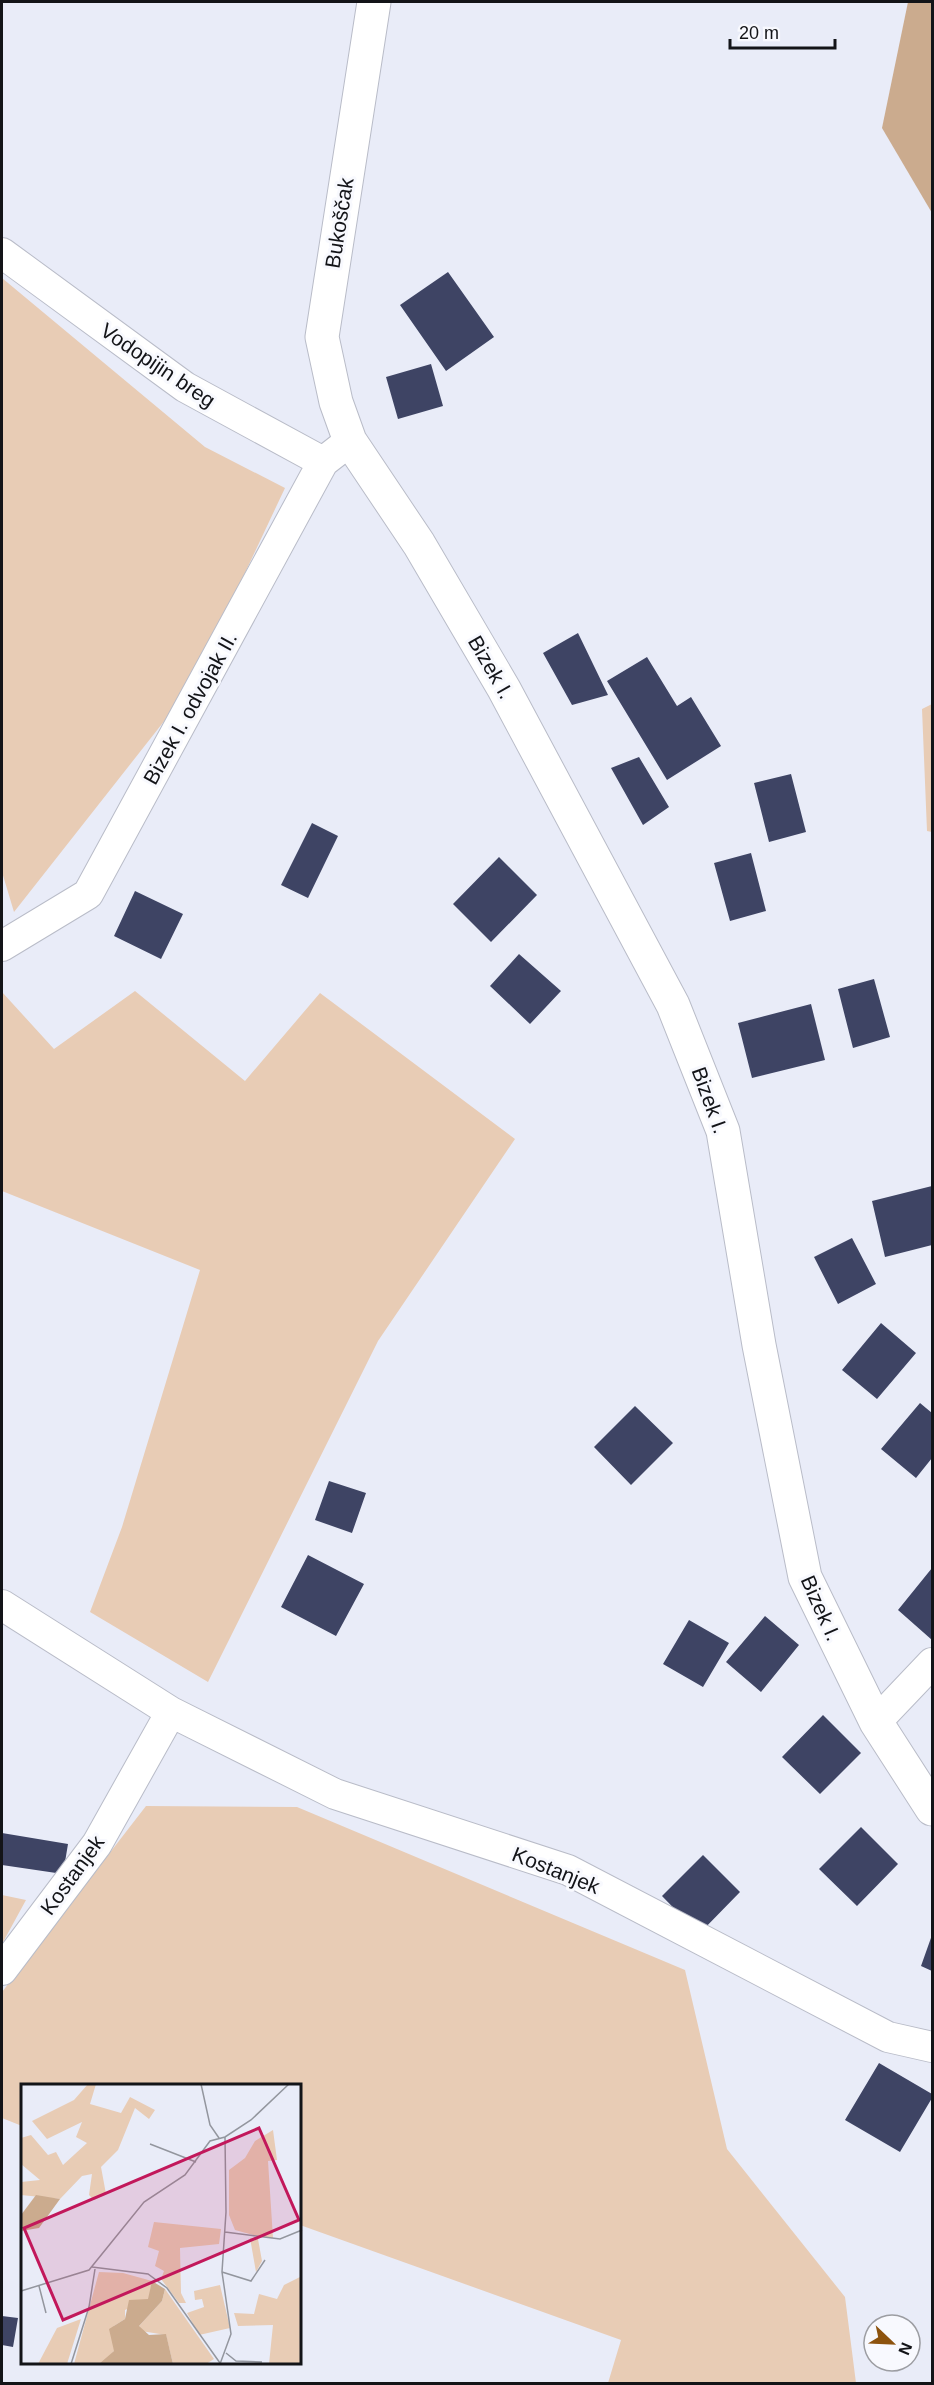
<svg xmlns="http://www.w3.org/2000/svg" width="934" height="2385" font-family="Arial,sans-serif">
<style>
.green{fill:#e8ccb5}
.forest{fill:#cbab8e}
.building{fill:#3e4464}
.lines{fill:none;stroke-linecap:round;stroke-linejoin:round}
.minor-casing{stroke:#b9bcc8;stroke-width:32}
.tertiary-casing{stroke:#b9bcc8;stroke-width:35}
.minor{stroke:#fff;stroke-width:30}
.tertiary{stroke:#fff;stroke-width:33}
.labels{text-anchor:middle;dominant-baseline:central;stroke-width:6;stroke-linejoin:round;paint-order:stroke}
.street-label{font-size:21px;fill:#131418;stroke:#f8f9fe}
.inset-road{fill:none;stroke:#93969e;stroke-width:1.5}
.view{fill:#c2185b;fill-opacity:0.15;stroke:#c2185b;stroke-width:3}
.inset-edge{fill:none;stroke:#131418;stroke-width:3}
</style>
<rect width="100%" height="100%" fill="#e9ecf8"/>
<path class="green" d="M 2,278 L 205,447 L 285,488 L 191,687 L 14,912 L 2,872 Z
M 932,704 L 932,832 L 927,831 L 922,709 Z
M 135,991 L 245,1081 L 320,993 L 515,1139 L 378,1341 L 208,1682 L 90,1612 L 122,1527 L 200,1270 L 2,1191 L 2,992 L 54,1049 Z
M 146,1806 L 297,1807 L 685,1970 L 727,2149 L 845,2297 L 856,2383 L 608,2383 L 621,2340 L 300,2225 L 300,2085 L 22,2085 L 22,2126 L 2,2118 L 2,1992 Z
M 2,1895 L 26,1900 L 2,1944 Z"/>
<path class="forest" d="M 908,2 L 932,2 L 932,213 L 882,128 Z"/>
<path class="building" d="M 448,272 L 494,337 L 446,371 L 400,305 Z
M 431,364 L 443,406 L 398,419 L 386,377 Z
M 578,633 L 608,695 L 572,705 L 543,653 Z
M 647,657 L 677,706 L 691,697 L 721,746 L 667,780 L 607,681 Z
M 639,757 L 669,807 L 643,825 L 611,768 Z
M 791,774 L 806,832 L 769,842 L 754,783 Z
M 312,823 L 338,836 L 308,898 L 281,885 Z
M 751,853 L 766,911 L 730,921 L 714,863 Z
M 499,857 L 537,895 L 491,942 L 453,904 Z
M 135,891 L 183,914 L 161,959 L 114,936 Z
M 519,954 L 561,991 L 530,1024 L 490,986 Z
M 874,979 L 890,1037 L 853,1048 L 838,989 Z
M 811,1004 L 825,1060 L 752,1078 L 738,1023 Z
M 932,1186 L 932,1245 L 885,1257 L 872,1201 Z
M 852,1238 L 876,1284 L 838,1304 L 814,1257 Z
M 881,1323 L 916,1353 L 877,1399 L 842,1370 Z
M 920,1403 L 932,1413 L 932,1458 L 916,1478 L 881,1449 Z
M 635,1406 L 673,1443 L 631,1485 L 594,1447 Z
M 329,1481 L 366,1493 L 352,1533 L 315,1520 Z
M 308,1555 L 364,1584 L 336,1636 L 281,1607 Z
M 932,1568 L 932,1640 L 898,1610 Z
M 765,1616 L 799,1645 L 761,1692 L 726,1662 Z
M 689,1620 L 729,1643 L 703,1687 L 663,1664 Z
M 823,1715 L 861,1753 L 820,1794 L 782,1757 Z
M 861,1827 L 898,1864 L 857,1906 L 819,1869 Z
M 2,1833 L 68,1844 L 63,1874 L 2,1865 Z
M 703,1855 L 740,1892 L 699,1934 L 662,1896 Z
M 932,1935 L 932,1971 L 921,1966 Z
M 879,2063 L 932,2094 L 932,2098 L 900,2152 L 845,2120 Z
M 2,2316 L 18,2318 L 13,2347 L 2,2345 Z"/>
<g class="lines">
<defs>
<path id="minor" d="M 2,253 L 185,387 L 323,462
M 2,946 L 88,894 L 323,462 L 350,441
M 2,1605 L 171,1712 L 335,1794 L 568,1870 L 888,2037 L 932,2047
M 876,1722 L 932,1663
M 2,1970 L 97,1844 L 171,1712"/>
<path id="tertiary" d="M 374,2 L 322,337 L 336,402 L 350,441 L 419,544 L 504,689 L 673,1005 L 723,1131 L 759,1345 L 805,1577 L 876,1722 L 932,1809"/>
</defs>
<use href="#minor" class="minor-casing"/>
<use href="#tertiary" class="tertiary-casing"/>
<use href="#minor" class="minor"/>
<use href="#tertiary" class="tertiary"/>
</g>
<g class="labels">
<g class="street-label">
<text transform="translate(339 223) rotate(-81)">Bukoščak</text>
<text transform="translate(158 365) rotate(34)">Vodopijin breg</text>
<text transform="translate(491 667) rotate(60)">Bizek I.</text>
<text transform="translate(190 708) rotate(-61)">Bizek I. odvojak II.</text>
<text transform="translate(710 1100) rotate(70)">Bizek I.</text>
<text transform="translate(821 1608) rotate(66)">Bizek I.</text>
<text transform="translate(556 1870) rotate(22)">Kostanjek</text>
<text transform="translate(72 1875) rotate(-54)">Kostanjek</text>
</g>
</g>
<g transform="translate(21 2084)">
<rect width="280" height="280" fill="#e9ecf8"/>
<path d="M 67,0 L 75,0 L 69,20 L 100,29 L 109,13 L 134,26 L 128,35 L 114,24 L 97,66 L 80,83 L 85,110 L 73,116 L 68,111 L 71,90 L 61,92 L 39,115 L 0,111 L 0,98 L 19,96 L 0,80 L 0,54 L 10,51 L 27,71 L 35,68 L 42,81 L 66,59 L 55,53 L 61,38 L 26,55 L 11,37 L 53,16 ZM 252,46 L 256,76 L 247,77 L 252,154 L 240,153 L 214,146 L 208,131 L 208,86 L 224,74 L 234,57 ZM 133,138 L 200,145 L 198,160 L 159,164 L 160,209 L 165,219 L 158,219 L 140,195 L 143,187 L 134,182 L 138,167 L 127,163 ZM 229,154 L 237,155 L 241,177 L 235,188 ZM 78,188 L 102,189 L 131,197 L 128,215 L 104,226 L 104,235 L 93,242 L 93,267 L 86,275 L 78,280 L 53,280 ZM 279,193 L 280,280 L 248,280 L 252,241 L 217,242 L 213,229 L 233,230 L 238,210 L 256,215 L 263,201 ZM 199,201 L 209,244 L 178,251 L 166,229 L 183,223 L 181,215 L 174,216 L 173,207 ZM 144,205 L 193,275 L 185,280 L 152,280 L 145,251 L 120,247 L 118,242 L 141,217 ZM 60,235 L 46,280 L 17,280 L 36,244 Z" fill="#e8ccb5"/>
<path d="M 15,111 L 39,115 L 18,144 L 0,147 L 0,131 ZM 131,197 L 144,205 L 141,217 L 118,242 L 128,251 L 145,250 L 152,280 L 78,280 L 93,267 L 88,245 L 104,235 L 108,216 L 127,215 Z" fill="#cbab8e"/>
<path class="inset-road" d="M 180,0 L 189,41 L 198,54M 129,60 L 175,78M 204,148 L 259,155 L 281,146M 71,183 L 127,190 L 146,204 L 199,279M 201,188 L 230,197 L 244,176M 18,202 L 25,229M 0,207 L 68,186 L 123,118 L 164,91 L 189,57 L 204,53 L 230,36 L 268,0M 205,269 L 215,277 L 241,278M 50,280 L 68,223 L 74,185M 199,280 L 210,250 L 201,188 L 205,128 L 204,53"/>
<path class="view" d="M 238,44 L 278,136 L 42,236 L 3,144 Z"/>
<rect width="280" height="280" class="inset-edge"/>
</g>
<rect width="934" height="2385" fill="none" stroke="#131418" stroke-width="6"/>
<g transform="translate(892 2343) rotate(113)"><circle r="28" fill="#f8f9fe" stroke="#9c9da2" stroke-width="1.5"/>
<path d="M0-4.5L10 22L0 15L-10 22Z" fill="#8d530e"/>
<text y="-9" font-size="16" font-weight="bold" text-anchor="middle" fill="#131418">N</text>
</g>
<path d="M730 39v9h105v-9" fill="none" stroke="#131418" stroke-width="3"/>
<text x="739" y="39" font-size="18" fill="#131418" stroke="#f8f9fe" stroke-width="4.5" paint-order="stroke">20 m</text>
</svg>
